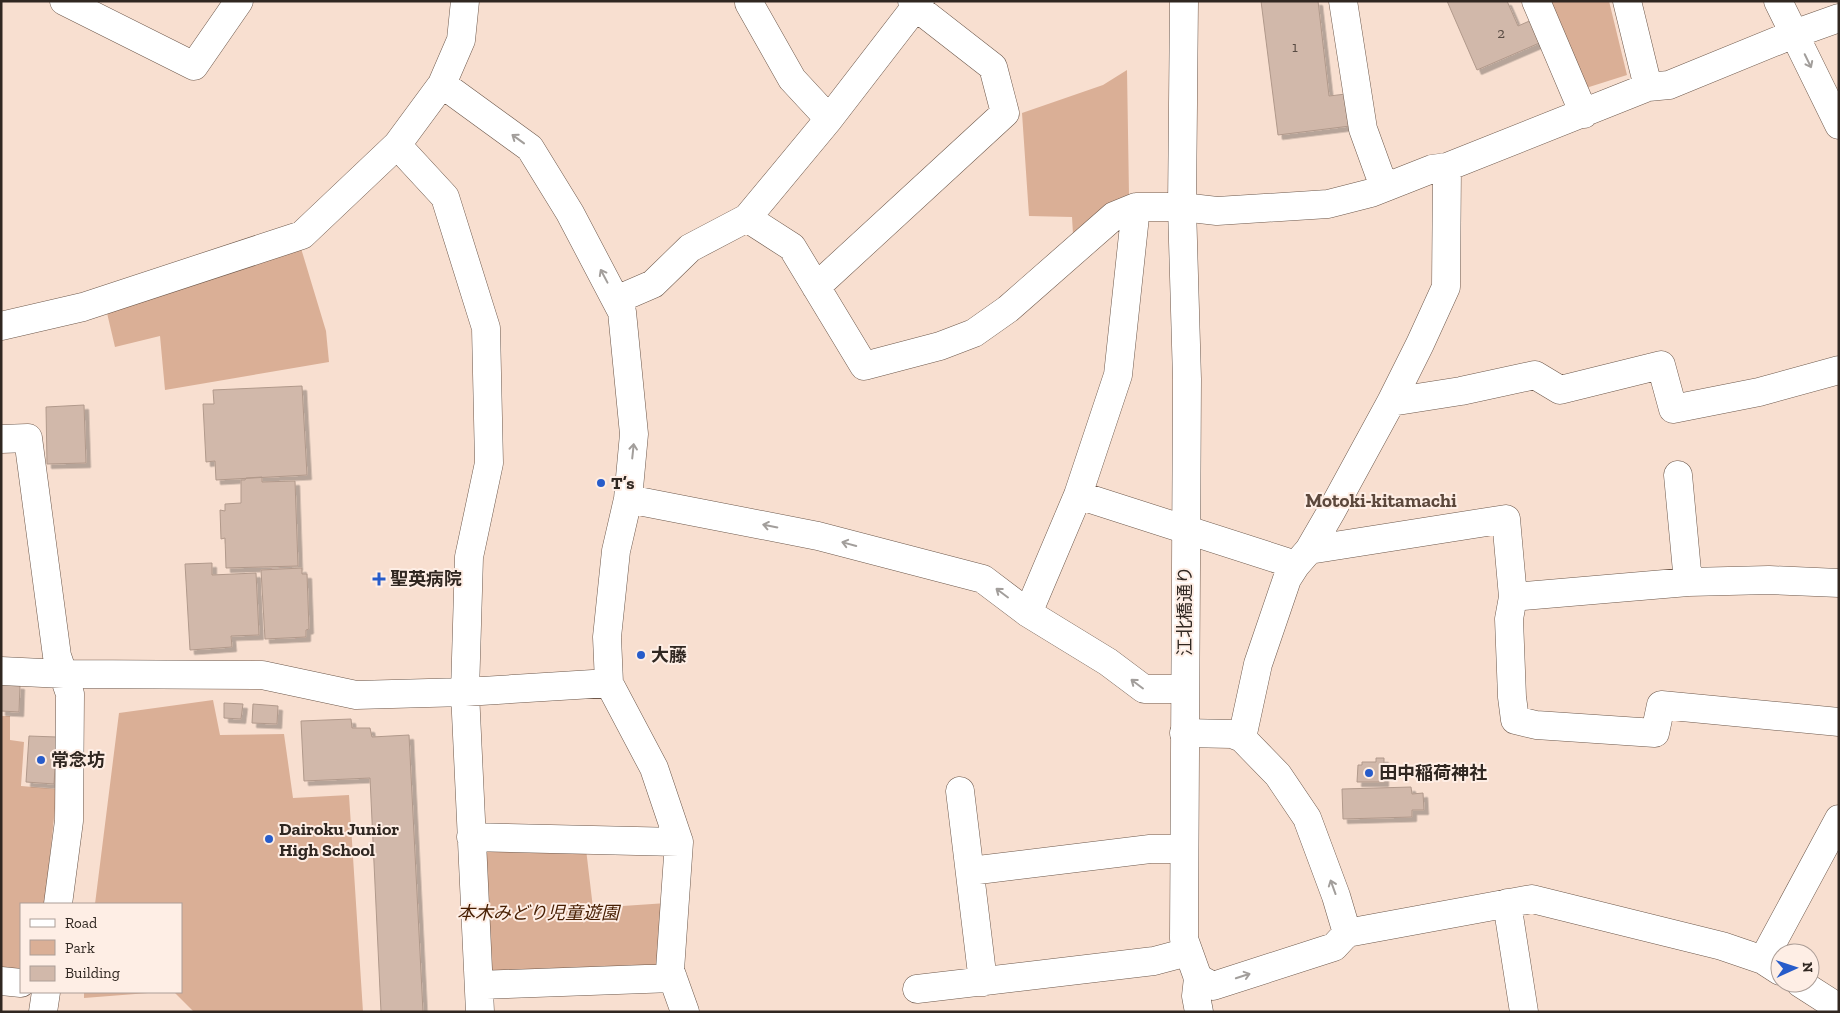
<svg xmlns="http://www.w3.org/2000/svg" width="1840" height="1013" font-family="'Zilla Slab','Noto Sans JP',serif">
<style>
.green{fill:#daaf96}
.building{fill:#d1b8aa;stroke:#b1998b;filter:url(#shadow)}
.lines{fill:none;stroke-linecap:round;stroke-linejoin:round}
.minor-casing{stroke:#6d584b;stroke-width:29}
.major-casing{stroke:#6d584b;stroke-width:29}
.minor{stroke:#fff;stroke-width:28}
.major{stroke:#fff;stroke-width:28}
.oneway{stroke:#a29e9b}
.poi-dot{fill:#275cca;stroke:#feeee5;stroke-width:2}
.labels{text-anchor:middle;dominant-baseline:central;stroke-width:4;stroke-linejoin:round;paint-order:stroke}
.number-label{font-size:15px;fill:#584b43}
.poi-label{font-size:18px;font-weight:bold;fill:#302721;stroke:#feeee5;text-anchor:start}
.street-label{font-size:18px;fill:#302721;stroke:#feeee5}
.park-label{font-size:18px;font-style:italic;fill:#461d00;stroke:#feeee5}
.neighbourhood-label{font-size:19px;font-weight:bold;fill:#5c483c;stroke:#feeee5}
</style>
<defs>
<filter id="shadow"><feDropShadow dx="4.5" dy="4.5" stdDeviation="0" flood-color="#0004"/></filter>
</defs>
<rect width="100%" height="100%" fill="#f8dfd0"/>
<path class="green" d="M 1549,1 L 1609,1 L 1627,75 L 1586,88 Z
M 1127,70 L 1129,195 L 1073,234 L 1072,217 L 1029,216 L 1022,113 L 1103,85 Z
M 300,245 L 326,331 L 329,362 L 165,390 L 160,336 L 115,347 L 107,313 Z
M 213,700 L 220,735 L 284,734 L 293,798 L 349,795 L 363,1012 L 194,1012 L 174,992 L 181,992 L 181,904 L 95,904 L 119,713 Z
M 1,716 L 10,716 L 10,740 L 24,742 L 21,786 L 57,789 L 45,904 L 21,904 L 21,975 L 1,973 Z
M 486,846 L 586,849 L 593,908 L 667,903 L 662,956 L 652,969 L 499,976 L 484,963 Z
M 84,992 L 161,992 L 84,998 Z"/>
<path class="building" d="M 1261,1 L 1318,1 L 1329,96 L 1346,94 L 1350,126 L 1278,135 Z
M 1447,1 L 1507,1 L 1518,26 L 1534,19 L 1544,41 L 1477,70 Z
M 302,386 L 307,475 L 216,480 L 215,461 L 206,462 L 203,404 L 214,404 L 213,390 Z
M 84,405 L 86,463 L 47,464 L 46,407 Z
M 262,477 L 262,482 L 295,481 L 298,566 L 226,568 L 225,538 L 221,539 L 220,510 L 225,511 L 225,504 L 241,503 L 241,480 L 245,480 L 246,478 Z
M 212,563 L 212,575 L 256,573 L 259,635 L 231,636 L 232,647 L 190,650 L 185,564 Z
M 302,568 L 302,574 L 307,574 L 309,629 L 306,630 L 306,637 L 265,639 L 261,570 Z
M 1,684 L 20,685 L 19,712 L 1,711 Z
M 224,703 L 243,704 L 241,719 L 224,718 Z
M 253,704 L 278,706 L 277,724 L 252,723 Z
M 351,719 L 352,728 L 370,728 L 372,737 L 409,735 L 423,1012 L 381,1012 L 370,778 L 304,781 L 301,721 Z
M 29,736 L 57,737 L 54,784 L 26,782 Z
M 1376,758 L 1384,758 L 1384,782 L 1357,782 L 1358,765 L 1362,765 L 1362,762 L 1376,762 Z
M 1411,787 L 1412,794 L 1423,793 L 1424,810 L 1412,810 L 1412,817 L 1343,819 L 1342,789 Z"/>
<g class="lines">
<defs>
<path id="minor" d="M 64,1 L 194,66 L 239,1
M 1343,1 L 1363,129 L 1384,187
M 1536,1 L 1584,114
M 1627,1 L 1648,87
M 1778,1 L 1839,125
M 749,3 L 792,79 L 829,119
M 442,84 L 530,148 L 570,213 L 622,312 L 634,434 L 628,499 L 616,551 L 607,637 L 609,683 L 654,768 L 679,842 L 670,970 L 685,1012
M 397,145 L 445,197 L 486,328 L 489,463 L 469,557 L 465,692 L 480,1012
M 747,218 L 792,247 L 864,366 L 940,346 L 974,333 L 1008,309 L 1114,216 L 1136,207 L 1182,207 L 1217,211 L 1328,204 L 1371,193 L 1432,169 L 1447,167 L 1648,87 L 1669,85 L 1794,34 L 1839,18
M 816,287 L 1005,113 L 993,67 L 916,7 L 912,1
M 616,300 L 653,284 L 690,248 L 747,218 L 829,119 L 920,1
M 1,326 L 83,307 L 302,235 L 397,145 L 442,84 L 461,40 L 465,1
M 1391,402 L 1461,391 L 1535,375 L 1560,390 L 1661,365 L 1673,409 L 1759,392 L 1839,370
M 1,439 L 28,438 L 57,656 L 70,694 L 69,821 L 58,904
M 1678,475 L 1688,582
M 1078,495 L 1296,565
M 628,499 L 818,536 L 983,579 L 1028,613 L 1108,662 L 1144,689 L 1184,689
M 1309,550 L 1506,519 L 1513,597 L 1509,619 L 1512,697 L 1515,720 L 1536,725 L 1655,733 L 1661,705 L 1839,722
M 1513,597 L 1688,582 L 1769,580 L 1839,583
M 1028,613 L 1078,495 L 1118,375 L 1136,207
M 1,671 L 64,674 L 262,675 L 356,695 L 465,692 L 609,683
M 1184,733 L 1232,734 L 1242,738 L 1278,775 L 1307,818 L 1336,896 L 1347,933
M 1242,738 L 1258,664 L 1287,579 L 1296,565 L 1309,550 L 1331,512 L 1391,402 L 1420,344 L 1446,287 L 1447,167
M 960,791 L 983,982
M 471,837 L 679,842
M 970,871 L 1150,849 L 1184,849
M 1507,903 L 1524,1012
M 1763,960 L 1839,819
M 1,981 L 21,983
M 1800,983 L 1839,1008
M 479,985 L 673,978
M 917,989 L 1154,961 L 1188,952
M 43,1012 L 46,992
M 1199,1012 L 1196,996 L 1198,978 L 1213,986 L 1334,947 L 1347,933 L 1532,899 L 1722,946 L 1763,960 L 1780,971"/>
<path id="major" d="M 1184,1 L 1182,207 L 1187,379 L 1184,939 L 1198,978"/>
</defs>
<use href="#minor" class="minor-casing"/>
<use href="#major" class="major-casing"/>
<use href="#minor" class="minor"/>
<use href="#major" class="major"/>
</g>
<defs><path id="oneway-shaft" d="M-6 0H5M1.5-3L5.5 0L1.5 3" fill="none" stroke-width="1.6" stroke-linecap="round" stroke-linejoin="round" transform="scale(1.25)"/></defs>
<g class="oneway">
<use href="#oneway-shaft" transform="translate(1808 61) rotate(64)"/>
<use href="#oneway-shaft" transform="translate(518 139) rotate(-144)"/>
<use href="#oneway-shaft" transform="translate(604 276) rotate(-118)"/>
<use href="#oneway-shaft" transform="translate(633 451) rotate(-84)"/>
<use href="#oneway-shaft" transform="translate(770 526) rotate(-169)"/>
<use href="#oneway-shaft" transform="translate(849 544) rotate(-165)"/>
<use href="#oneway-shaft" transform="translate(1002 593) rotate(-143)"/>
<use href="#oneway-shaft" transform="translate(1137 684) rotate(-143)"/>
<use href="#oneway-shaft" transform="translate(1333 887) rotate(-110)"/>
<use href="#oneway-shaft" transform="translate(1243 976) rotate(-18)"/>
</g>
<g class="poi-dot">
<circle cx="601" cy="483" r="5"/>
<path d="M376.5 571.5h5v5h5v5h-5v5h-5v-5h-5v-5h5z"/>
<circle cx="641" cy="655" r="5"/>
<circle cx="41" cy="760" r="5"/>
<circle cx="1369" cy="773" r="5"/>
<circle cx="269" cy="839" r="5"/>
</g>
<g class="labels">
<g class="number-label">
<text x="1501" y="33">2</text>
<text x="1295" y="47">1</text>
</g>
<g class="poi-label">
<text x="611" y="483">T’s</text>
<text x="390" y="579">聖英病院</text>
<text x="651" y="655">大藤</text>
<text x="51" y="760">常念坊</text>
<text x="1379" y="773">田中稲荷神社</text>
<text x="279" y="829">Dairoku Junior<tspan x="279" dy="21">High School</tspan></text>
</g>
<g class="street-label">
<text transform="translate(1185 611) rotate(-90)">江北橋通り</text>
</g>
<g class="park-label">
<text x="538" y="913">本木みどり児童遊園</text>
</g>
<g class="neighbourhood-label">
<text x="1381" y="500">Motoki-kitamachi</text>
</g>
</g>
<rect width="1840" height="1013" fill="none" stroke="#302721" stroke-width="5"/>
<rect x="20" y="903" width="162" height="90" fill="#feeee5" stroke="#ac9e97"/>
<rect x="30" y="919" width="25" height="8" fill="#ffffff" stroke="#ac9e97"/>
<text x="65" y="928" font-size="15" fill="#302721">Road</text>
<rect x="30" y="940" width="25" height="15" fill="#daaf96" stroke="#ac9e97"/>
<text x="65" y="953" font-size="15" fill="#302721">Park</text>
<rect x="30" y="966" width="25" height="15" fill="#d1b8aa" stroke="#ac9e97"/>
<text x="65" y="978" font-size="15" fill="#302721">Building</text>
<g transform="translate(1795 968) rotate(87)"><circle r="24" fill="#feeee5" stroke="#ac9e97"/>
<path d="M0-4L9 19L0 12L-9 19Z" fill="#275cca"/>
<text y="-8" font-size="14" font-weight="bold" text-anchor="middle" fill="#302721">N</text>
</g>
</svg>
